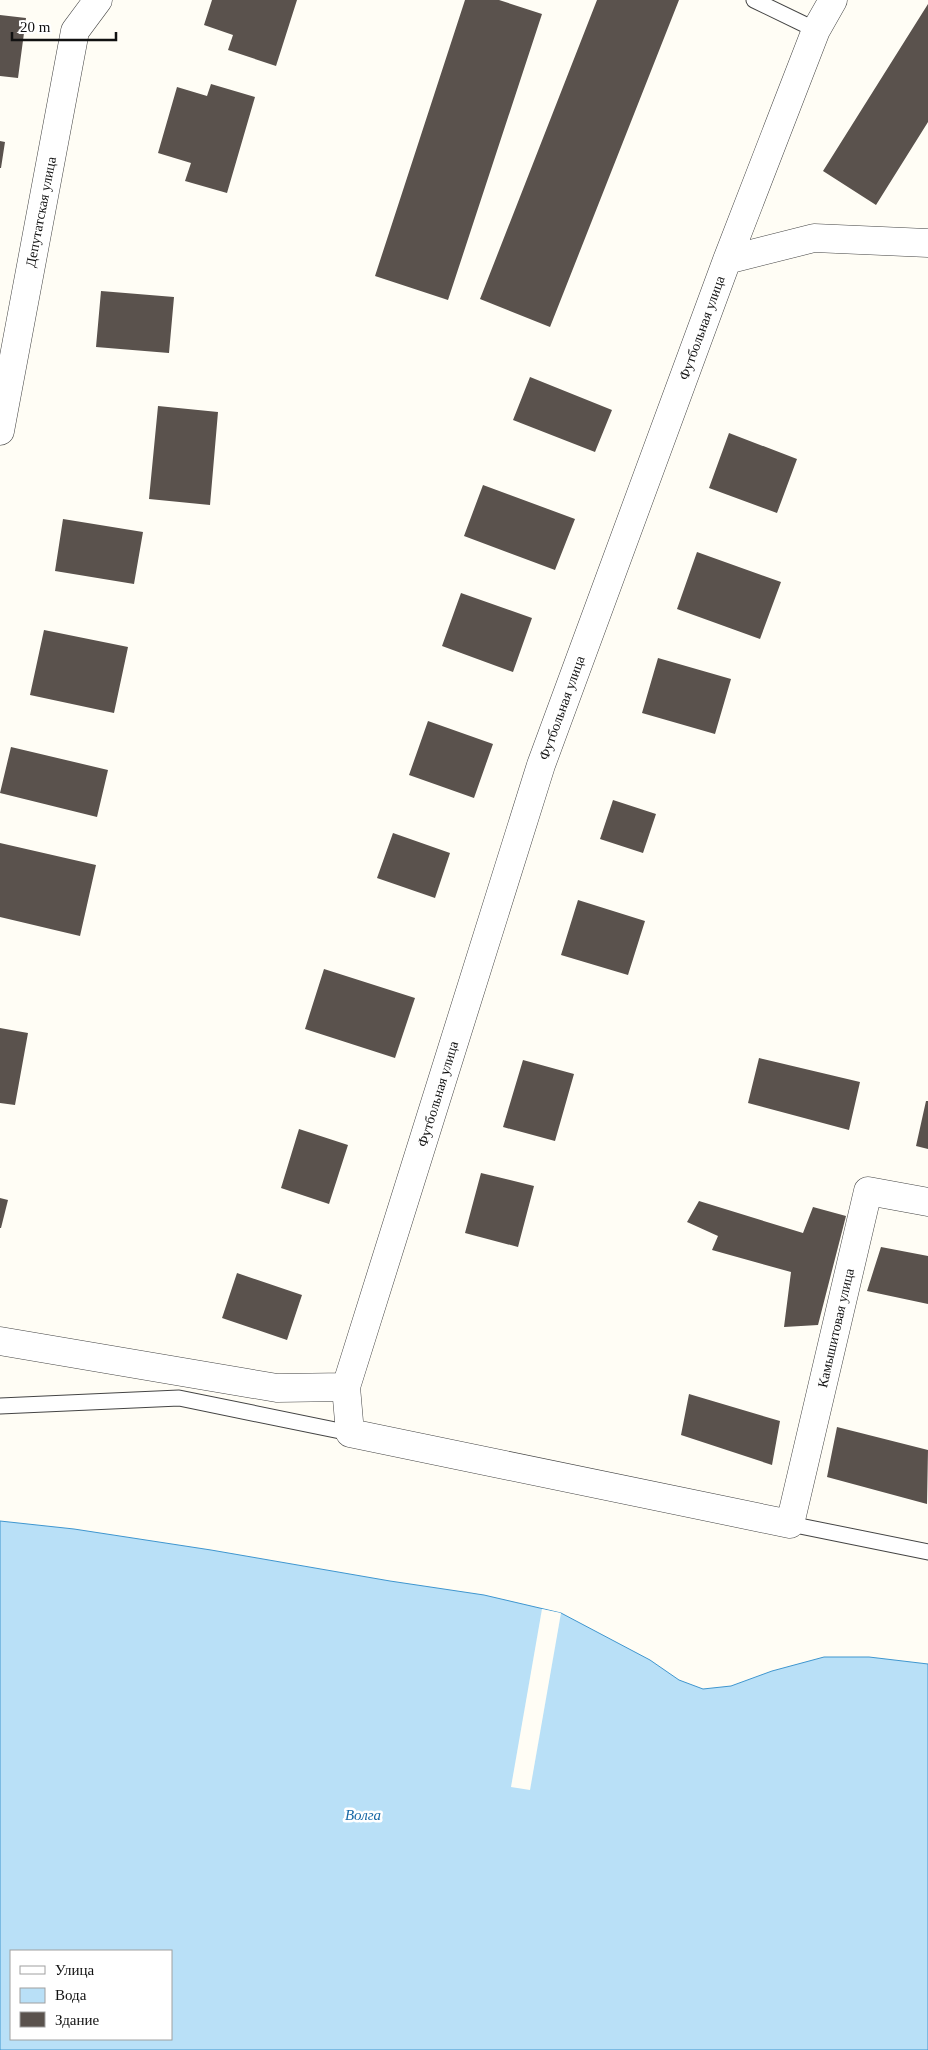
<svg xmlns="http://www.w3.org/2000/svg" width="928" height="2050" font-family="Georgia,serif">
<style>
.water{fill:#b9e0f7;stroke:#3f96cf;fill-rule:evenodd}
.pier{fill:#fffdf5}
.building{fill:#5a524d}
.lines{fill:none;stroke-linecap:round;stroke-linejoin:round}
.lane-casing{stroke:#444;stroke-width:17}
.street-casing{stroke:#444;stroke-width:29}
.lane{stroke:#fff;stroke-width:15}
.street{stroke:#fff;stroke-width:28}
.labels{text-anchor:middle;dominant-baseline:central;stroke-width:5;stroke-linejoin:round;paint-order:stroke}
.street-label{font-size:14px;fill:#111;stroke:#fff}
.water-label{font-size:15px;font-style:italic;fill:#1768a6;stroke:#fff}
</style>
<rect width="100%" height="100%" fill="#fffdf5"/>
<path class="water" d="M 0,1521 L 74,1529 L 211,1550 L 390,1581 L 484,1595 L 561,1613 L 650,1660 L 679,1680 L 703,1689 L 731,1686 L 772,1671 L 824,1657 L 869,1657 L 928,1664 L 928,2050 L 0,2050 ZM 11,1951 L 171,1951 L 171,2039 L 11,2039 Z"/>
<path class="pier" d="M 542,1609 L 561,1613 L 530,1790 L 511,1787 Z"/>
<path class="building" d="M 212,0 L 297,0 L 276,66 L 228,50 L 233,35 L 204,25 Z
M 465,0 L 499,0 L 542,14 L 448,300 L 375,276 Z
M 597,0 L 679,0 L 550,327 L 480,299 Z
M 928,4 L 928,122 L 876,205 L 823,171 Z
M 0,15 L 26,18 L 18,78 L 0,76 Z
M 211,84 L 255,97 L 227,193 L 185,181 L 191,163 L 158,153 L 177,87 L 207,96 Z
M 0,141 L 5,142 L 1,168 L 0,168 Z
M 101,291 L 174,297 L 169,353 L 96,347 Z
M 530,377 L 612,410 L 595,452 L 513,420 Z
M 158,406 L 218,412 L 210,505 L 149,499 Z
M 729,433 L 797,459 L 777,513 L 709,488 Z
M 483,485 L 575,519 L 555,570 L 464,536 Z
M 63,519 L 143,532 L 134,584 L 55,571 Z
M 697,552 L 781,582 L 760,639 L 677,609 Z
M 461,593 L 532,618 L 513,672 L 442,646 Z
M 44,630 L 128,647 L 114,713 L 30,695 Z
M 658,658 L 731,679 L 715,734 L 642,713 Z
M 428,721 L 493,744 L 474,798 L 409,775 Z
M 11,747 L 108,770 L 97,817 L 0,793 Z
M 613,800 L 656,814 L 643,853 L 600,839 Z
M 393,833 L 450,853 L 435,898 L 377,878 Z
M 0,843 L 96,865 L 80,936 L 0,917 Z
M 578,900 L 645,921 L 628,975 L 561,955 Z
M 324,969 L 415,998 L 395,1058 L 305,1029 Z
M 0,1028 L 28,1033 L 15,1105 L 0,1103 Z
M 759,1058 L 860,1082 L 849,1130 L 748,1103 Z
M 523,1060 L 574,1074 L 555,1141 L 503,1127 Z
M 926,1101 L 928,1101 L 928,1149 L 916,1146 Z
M 299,1129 L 348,1145 L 329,1204 L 281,1188 Z
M 481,1173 L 534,1186 L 518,1247 L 465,1233 Z
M 0,1198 L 8,1200 L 1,1228 L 0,1228 Z
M 699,1201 L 803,1233 L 813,1207 L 846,1216 L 818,1325 L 784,1327 L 791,1272 L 712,1250 L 718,1236 L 687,1222 Z
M 881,1247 L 928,1256 L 928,1304 L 867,1291 Z
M 237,1273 L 302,1295 L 287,1340 L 222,1318 Z
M 689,1394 L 780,1421 L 772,1465 L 681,1435 Z
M 837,1427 L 928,1450 L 927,1504 L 827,1477 Z"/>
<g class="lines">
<defs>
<path id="lane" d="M 754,0 L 816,30
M 0,1406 L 179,1398 L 350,1433
M 790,1524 L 928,1552"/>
<path id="street" d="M 833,0 L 816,30 L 727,260 L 541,765 L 346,1387 L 350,1433 L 790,1524 L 868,1191 L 928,1202
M 727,260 L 814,238 L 928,243
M 0,431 L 75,31 L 98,0
M 0,1341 L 277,1388 L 346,1387"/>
</defs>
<use href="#lane" class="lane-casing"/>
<use href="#street" class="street-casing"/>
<use href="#lane" class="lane"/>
<use href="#street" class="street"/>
</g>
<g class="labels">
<g class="street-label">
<text transform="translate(41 212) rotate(-79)">Депутатская улица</text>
<text transform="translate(702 328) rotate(-70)">Футбольная улица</text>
<text transform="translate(562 708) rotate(-70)">Футбольная улица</text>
<text transform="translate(438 1094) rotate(-73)">Футбольная улица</text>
<text transform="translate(836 1328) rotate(-77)">Камышитовая улица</text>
</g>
<g class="water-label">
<text x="363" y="1815">Волга</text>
</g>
</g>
<rect x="10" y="1950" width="162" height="90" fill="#ffffff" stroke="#a0a0a0"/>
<rect x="20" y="1966" width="25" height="8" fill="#ffffff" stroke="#a0a0a0"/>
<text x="55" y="1975" font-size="15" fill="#111111">Улица</text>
<rect x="20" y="1988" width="25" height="15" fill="#b9e0f7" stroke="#a0a0a0"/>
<text x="55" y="2000" font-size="15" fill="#111111">Вода</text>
<rect x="20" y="2012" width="25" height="15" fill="#5a524d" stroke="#a0a0a0"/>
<text x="55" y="2025" font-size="15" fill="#111111">Здание</text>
<path d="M12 32v8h104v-8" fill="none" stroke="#111111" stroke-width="2.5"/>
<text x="20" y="32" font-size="15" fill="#111111" stroke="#ffffff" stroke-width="4" paint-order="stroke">20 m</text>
</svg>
